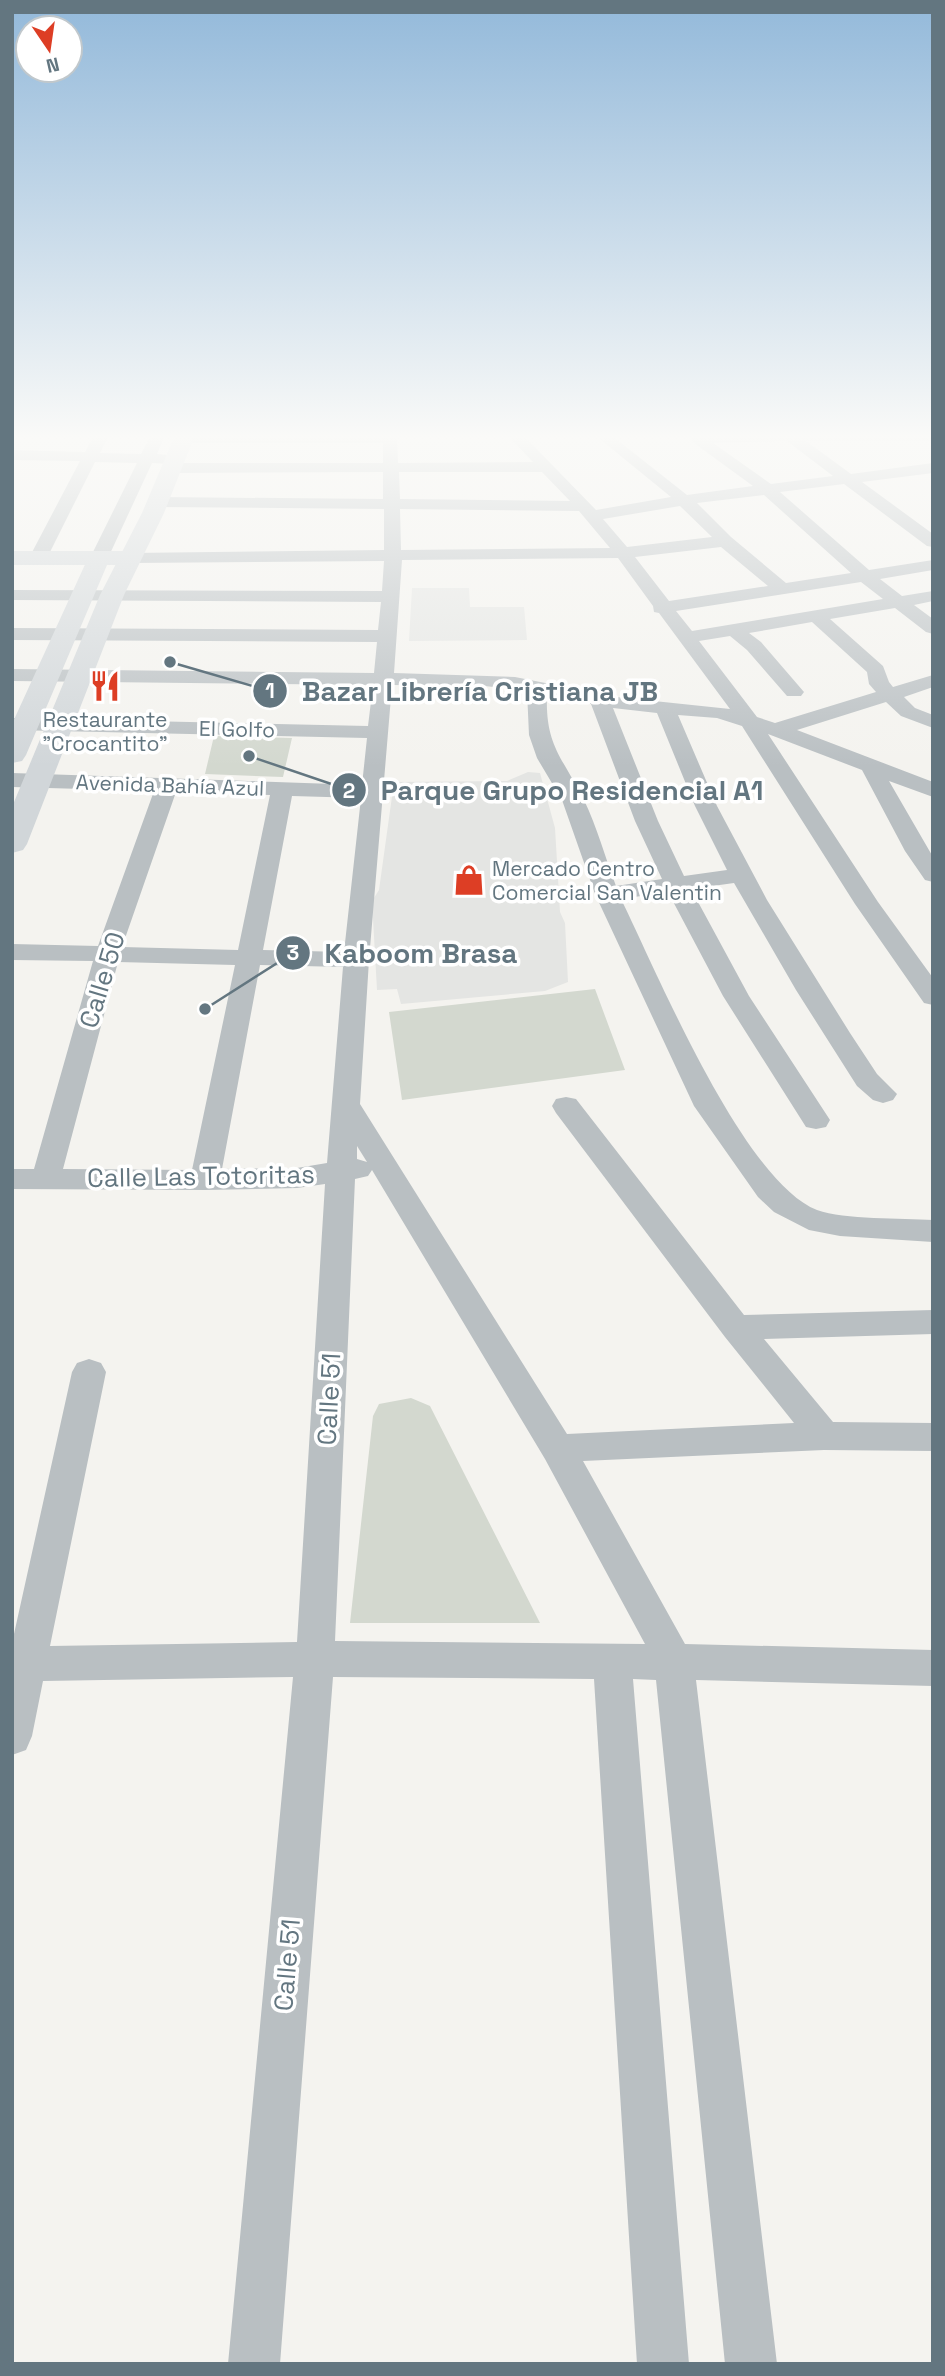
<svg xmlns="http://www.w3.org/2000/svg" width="945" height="2376" font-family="'Space Grotesk',sans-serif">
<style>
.built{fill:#e4e5e3}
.green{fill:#d3d8cf}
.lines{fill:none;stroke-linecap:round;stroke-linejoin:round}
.minor{fill:#b9bfc2;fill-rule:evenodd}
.secondary{fill:#d1d6d9;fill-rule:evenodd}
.primary{fill:#d1d6d9;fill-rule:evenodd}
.labels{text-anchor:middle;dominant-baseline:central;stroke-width:7;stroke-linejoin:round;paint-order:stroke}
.far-poi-label{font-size:21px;fill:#637680;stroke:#fff}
.far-street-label{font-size:21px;fill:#637680;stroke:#fff}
.street-label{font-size:26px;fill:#637680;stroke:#fff}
.leader{fill:none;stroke:#637680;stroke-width:2.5}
.callout-dot{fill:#637680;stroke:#fff;stroke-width:2.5}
.mark-label{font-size:21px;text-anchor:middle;font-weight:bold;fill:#fff}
.callout-label{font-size:28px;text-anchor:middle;font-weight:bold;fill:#637680;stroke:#fff;stroke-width:7;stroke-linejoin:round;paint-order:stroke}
</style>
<rect width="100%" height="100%" fill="#f4f3ef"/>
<path class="built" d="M 412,588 L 469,588 L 470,607 L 524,607 L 527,640 L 409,641 Z
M 528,772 L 540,773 L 555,828 L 560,912 L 565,923 L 568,982 L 545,991 L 401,1004 L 397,989 L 377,990 L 372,901 L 379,890 L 394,782 L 507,781 Z"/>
<path class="green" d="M 214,736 L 292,738 L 283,777 L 205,774 Z
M 595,989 L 625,1070 L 402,1100 L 389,1012 Z
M 411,1398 L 430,1406 L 540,1623 L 350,1623 L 373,1416 L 379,1404 Z"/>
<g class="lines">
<path class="minor" d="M 94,435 L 109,435 L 100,453 L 141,454 L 151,435 L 165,435 L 157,454 L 181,456 L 184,459 L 177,463 L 383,463 L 383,443 L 183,443 L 178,441 L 175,438 L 178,435 L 397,435 L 398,463 L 533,462 L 507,435 L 523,435 L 596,510 L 671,497 L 595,435 L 611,435 L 687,495 L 753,486 L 694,443 L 691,440 L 699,435 L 933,435 L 933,441 L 806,441 L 851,474 L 933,463 L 933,473 L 862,482 L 933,534 L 933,547 L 927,546 L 844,484 L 780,492 L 869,570 L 933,560 L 933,570 L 880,579 L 902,596 L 933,591 L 933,601 L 914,605 L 933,619 L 933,634 L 926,632 L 895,608 L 830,619 L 883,666 L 889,682 L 893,687 L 933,675 L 933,687 L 904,697 L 915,708 L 933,715 L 933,728 L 901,716 L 886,702 L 797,730 L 933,782 L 933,797 L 889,781 L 933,857 L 933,882 L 925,880 L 905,851 L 862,770 L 768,734 L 878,902 L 933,978 L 933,1005 L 924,1003 L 855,904 L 742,726 L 717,718 L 678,715 L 717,806 L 767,900 L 850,1033 L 877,1074 L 897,1094 L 893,1100 L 883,1103 L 873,1100 L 857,1086 L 796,990 L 734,883 L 691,889 L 749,996 L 830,1120 L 826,1127 L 816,1129 L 806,1127 L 723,996 L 668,892 L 621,899 C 657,972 743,1181 817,1210 C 845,1220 901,1218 933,1220 L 933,1242 L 840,1236 L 809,1230 L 774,1212 L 758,1197 L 694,1106 L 595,894 L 562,800 L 537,758 L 529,735 L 527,691 L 485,686 L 392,685 L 369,960 L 360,1104 L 567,1434 L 794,1423 L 725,1337 L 556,1113 L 552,1106 L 556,1099 L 566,1097 L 576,1099 L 744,1315 L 933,1310 L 933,1334 L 764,1339 L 833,1422 L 933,1423 L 933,1451 L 824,1450 L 583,1461 L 685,1644 L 933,1650 L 933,1686 L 696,1680 L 777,2364 L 725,2364 L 656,1680 L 633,1679 L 689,2364 L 637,2364 L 594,1679 L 333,1677 L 280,2364 L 228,2364 L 293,1677 L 43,1681 L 32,1736 L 26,1750 L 12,1755 L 12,1643 L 72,1372 L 77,1363 L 89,1359 L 101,1363 L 106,1372 L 50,1646 L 297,1642 L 325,1184 L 297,1188 L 205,1190 L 12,1189 L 12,1169 L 34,1169 L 93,961 L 12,960 L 12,944 L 98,946 L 154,791 L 12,787 L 12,773 L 362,785 L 367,738 L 12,730 L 12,718 L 368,726 L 373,685 L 12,681 L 12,669 L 374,673 L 377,642 L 12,640 L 12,628 L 378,630 L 381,602 L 12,600 L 12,590 L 382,591 L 384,561 L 130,563 L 121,558 L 130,553 L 384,550 L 384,509 L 157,507 L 149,502 L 157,497 L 383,499 L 383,472 L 172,473 L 164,468 L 171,464 L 152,463 L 108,558 L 99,563 L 90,558 L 137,463 L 95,462 L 47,558 L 44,562 L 32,562 L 29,558 L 80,461 L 12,460 L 12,450 L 85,452 ZM 787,441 L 833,476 L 771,484 L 713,443 ZM 399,472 L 542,472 L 570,501 L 400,499 ZM 764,495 L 851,573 L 786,583 L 731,537 L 697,503 ZM 680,506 L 712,537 L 627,547 L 603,519 ZM 400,509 L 579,511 L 610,548 L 401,550 ZM 721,547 L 768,586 L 669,601 L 635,557 ZM 618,558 L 653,606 L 654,612 L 659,613 L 730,709 L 616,697 L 515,677 L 394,673 L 402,560 ZM 861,582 L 883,599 L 692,631 L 676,611 ZM 812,622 L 867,672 L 869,684 L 876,692 L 775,723 L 757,717 L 699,641 L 730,636 L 747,650 L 787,696 L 801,696 L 804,692 L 761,642 L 749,633 ZM 547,695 L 591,704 L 635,821 L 662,879 L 616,886 C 605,857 597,827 584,800 C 563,758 545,746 547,695 ZM 613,708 L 657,713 L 695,806 L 727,870 L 684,876 L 658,821 ZM 176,792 L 270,795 L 238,950 L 122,947 ZM 292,796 L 361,798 L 344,952 L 263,950 ZM 118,962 L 235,965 L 192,1170 L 63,1169 ZM 260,965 L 343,967 L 327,1163 L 297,1168 L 222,1169 ZM 357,1146 L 367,1162 L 357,1159 ZM 372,1170 L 545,1459 L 645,1644 L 335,1641 L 355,1179 L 368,1176 Z"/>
<path class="secondary" d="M 175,435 L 195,435 L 164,513 L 124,595 L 27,844 L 23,850 L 12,853 L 12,807 L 100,595 L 142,513 Z
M 99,551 L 107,553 L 110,558 L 26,755 L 22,761 L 12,763 L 12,724 L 88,558 L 91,553 Z"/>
<path class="primary" d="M 12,551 L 130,551 L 138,553 L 141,558 L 138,563 L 130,565 L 12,565 Z"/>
</g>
<linearGradient id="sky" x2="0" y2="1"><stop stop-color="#93b9da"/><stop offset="0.57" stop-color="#fafaf8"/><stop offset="1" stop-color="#fafaf8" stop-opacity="0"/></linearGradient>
<rect width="945" height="767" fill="url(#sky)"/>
<defs>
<symbol id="restaurant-bare" viewBox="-9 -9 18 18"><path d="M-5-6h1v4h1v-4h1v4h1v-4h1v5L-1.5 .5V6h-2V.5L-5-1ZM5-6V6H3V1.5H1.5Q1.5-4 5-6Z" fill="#dd3e25" stroke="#fff" stroke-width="2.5" paint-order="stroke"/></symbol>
<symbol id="shop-bare" viewBox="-9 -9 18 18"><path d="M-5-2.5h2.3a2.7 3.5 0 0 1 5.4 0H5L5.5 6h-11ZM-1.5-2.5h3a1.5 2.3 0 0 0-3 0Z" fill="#dd3e25" stroke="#fff" stroke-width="2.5" paint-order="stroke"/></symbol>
</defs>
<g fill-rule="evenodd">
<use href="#restaurant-bare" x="83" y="664" width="44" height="44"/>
<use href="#shop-bare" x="447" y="858" width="44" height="44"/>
</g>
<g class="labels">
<g class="far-poi-label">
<text x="105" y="719">Restaurante<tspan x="105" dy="24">"Crocantito"</tspan></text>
<text x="492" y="868" text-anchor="start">Mercado Centro<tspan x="492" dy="24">Comercial San Valentin</tspan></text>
</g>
<g class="far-street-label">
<text transform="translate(237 729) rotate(1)">El Golfo</text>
<text transform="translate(170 785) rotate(2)">Avenida Bahía Azul</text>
</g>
<g class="street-label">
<text transform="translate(102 980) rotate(-73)">Calle 50</text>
<text transform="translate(201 1176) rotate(-1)">Calle Las Totoritas</text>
<text transform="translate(329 1399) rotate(-87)">Calle 51</text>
<text transform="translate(287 1965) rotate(-85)">Calle 51</text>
</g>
</g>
<path class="leader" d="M170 662L270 691M249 756L349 790M205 1009L293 953"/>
<g class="callout-dot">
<circle cx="170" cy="662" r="7"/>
<circle cx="249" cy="756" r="7"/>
<circle cx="205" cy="1009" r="7"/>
<circle cx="270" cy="691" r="18"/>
<circle cx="349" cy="790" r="18"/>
<circle cx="293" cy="953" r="18"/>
</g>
<g class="mark-label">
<text x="270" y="698">1</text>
<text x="349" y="798">2</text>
<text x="293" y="960">3</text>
</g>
<g class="callout-label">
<text x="480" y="701">Bazar Librería Cristiana JB</text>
<text x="572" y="800">Parque Grupo Residencial A1</text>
<text x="421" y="963">Kaboom Brasa</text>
</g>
<rect width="945" height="2376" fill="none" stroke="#637680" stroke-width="28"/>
<g transform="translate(49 49) rotate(167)"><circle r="33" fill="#ffffff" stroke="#c1c8cc" stroke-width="2"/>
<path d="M0-5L12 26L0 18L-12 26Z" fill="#dd3e25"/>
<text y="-10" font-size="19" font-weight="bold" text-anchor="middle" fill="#637680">N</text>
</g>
</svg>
